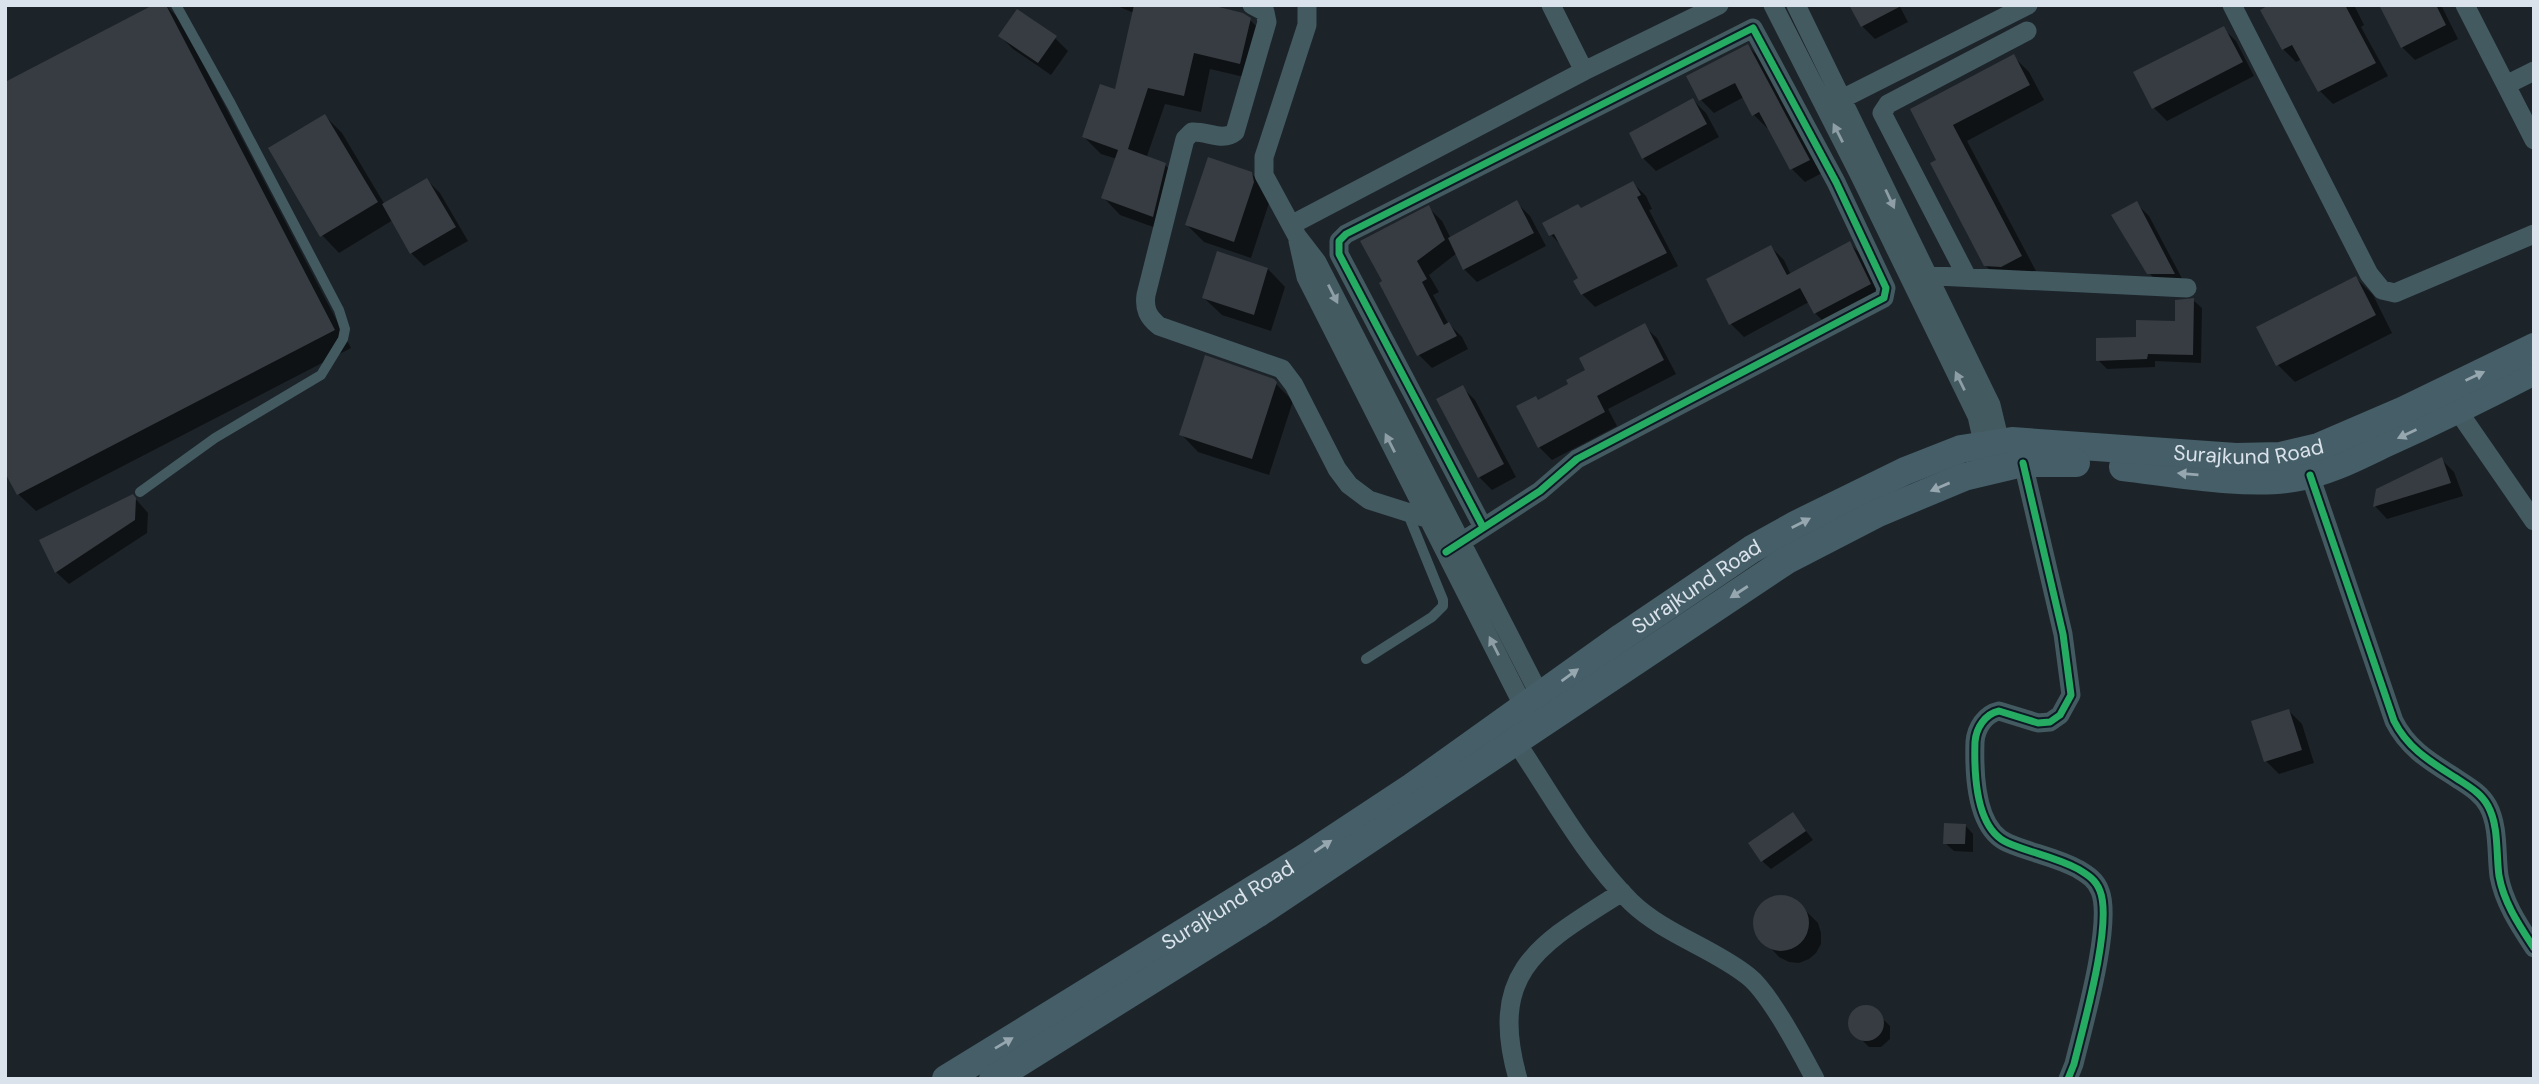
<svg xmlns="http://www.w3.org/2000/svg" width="2539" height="1084" font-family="'DM Sans',sans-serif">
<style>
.shadow{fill:#0007}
.building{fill:#373c42}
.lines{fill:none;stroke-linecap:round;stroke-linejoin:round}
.service{stroke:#435a61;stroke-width:10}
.minor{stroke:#435a61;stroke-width:19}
.secondary{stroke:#455e67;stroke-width:28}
.cycleway-casing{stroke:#0c1a25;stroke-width:11}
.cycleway{stroke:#26ab63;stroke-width:7}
.oneway{fill:#8e9ea6}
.oneway2{fill:#97a7b0}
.labels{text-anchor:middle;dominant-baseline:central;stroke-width:5;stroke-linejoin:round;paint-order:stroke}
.street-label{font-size:21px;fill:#dae3eb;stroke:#0c1a25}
</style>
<rect width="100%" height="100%" fill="#1c2329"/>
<path class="shadow" d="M 166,5 L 180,20 L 351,348 L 36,511 L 18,494 Z
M 1115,5 L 1203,5 L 1250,20 L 1267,37 L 1257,80 L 1210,69 L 1201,112 L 1165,104 L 1147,156 L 1165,165 L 1183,182 L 1170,233 L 1120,215 L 1103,197 L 1117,159 L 1101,154 L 1084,137 L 1116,91 L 1134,13 Z
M 1899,5 L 1908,22 L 1875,39 L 1862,26 Z
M 2273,5 L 2354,5 L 2364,25 L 2361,27 L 2388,76 L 2333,104 L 2320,91 L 2302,59 L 2296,62 L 2283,49 Z
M 2381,5 L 2441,5 L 2458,39 L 2415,60 L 2402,47 Z
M 2223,28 L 2236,41 L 2254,76 L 2167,121 L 2154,108 L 2136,73 Z
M 1000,36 L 1055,38 L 1068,51 L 1051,75 L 1013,49 Z
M 1748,46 L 1761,59 L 1822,173 L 1805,182 L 1792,169 L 1769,127 L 1767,128 L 1754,115 L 1744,97 L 1714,113 L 1701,100 L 1688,76 Z
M 2014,57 L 2029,72 L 2044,100 L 1967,141 L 2036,271 L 2001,281 L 1985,265 L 1939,160 L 1912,110 Z
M 1693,100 L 1706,113 L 1719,137 L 1656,171 L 1643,158 Z
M 325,116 L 342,133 L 385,205 L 427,180 L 440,193 L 468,241 L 424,266 L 411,253 L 393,220 L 339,253 L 322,235 Z
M 1251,173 L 1269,191 L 1270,200 L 1251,258 L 1204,242 L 1187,225 Z
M 1633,183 L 1646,196 L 1652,209 L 1649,210 L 1678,266 L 1595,307 L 1582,294 L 1580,279 L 1564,248 L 1551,235 L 1582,210 Z
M 1517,203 L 1530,216 L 1546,246 L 1477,282 L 1464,269 L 1457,253 L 1429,275 L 1439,292 L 1433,295 L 1448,323 L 1462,337 L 1468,349 L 1432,368 L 1419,355 L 1381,284 L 1429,208 L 1442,221 L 1451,239 Z
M 2136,203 L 2149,216 L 2186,286 L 2162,286 L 2149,273 Z
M 1850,244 L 1863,256 L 1882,298 L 1828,326 L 1815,313 L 1809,302 L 1744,337 L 1731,324 L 1771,247 L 1784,260 L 1791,275 Z
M 1268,269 L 1285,287 L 1271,331 L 1222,315 L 1204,298 Z
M 2356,278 L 2373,295 L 2392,333 L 2295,382 L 2278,365 Z
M 2193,300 L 2202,308 L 2201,363 L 2155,361 L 2155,367 L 2107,369 L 2098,360 L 2138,338 L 2177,323 Z
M 1644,326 L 1657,338 L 1676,374 L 1608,409 L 1617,426 L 1552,460 L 1539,447 L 1539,401 L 1571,385 Z
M 1273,381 L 1293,401 L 1269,475 L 1198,452 L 1181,434 Z
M 1462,387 L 1475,400 L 1516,477 L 1492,490 L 1479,477 Z
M 2441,459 L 2454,472 L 2463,496 L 2387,519 L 2375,506 Z
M 133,496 L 148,513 L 147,533 L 69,584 L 56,572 Z
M 2289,711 L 2302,724 L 2314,763 L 2279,774 L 2266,761 Z
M 1793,814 L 1813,840 L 1771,869 L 1762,861 Z
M 1965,825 L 1973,834 L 1973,852 L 1954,851 L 1945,843 Z
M 1778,897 L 1788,897 L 1797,902 L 1818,923 L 1821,933 L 1821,944 L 1816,953 L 1809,959 L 1799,963 L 1789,962 L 1779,957 L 1759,935 L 1755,926 L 1756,916 L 1761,906 L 1768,900 Z
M 1860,1008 L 1872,1008 L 1890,1026 L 1890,1039 L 1881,1047 L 1869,1047 L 1851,1029 L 1851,1016 Z"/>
<path class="building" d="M 153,5 L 166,5 L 335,330 L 17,495 L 5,473 L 5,82 Z
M 1134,5 L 1211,5 L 1243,13 L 1251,18 L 1240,64 L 1194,53 L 1184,96 L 1148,88 L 1128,149 L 1166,163 L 1153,217 L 1101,198 L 1118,150 L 1082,137 L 1100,84 L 1115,89 Z
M 1849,5 L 1903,5 L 1861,27 Z
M 2269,5 L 2345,5 L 2376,63 L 2318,92 L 2292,45 L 2282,50 L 2260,10 Z
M 2379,5 L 2436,5 L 2446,25 L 2401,48 Z
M 1017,9 L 1057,36 L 1038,63 L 998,36 Z
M 2224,26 L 2243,62 L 2152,109 L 2133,72 Z
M 1748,44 L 1810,160 L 1790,170 L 1759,112 L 1752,116 L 1735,83 L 1699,101 L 1686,76 Z
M 2014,54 L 2030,85 L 1953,125 L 2022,256 L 2001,267 L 1984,266 L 1930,163 L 1936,160 L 1910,109 Z
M 1693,98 L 1707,124 L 1642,159 L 1629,133 Z
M 325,114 L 378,202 L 320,237 L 268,148 Z
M 1208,157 L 1252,172 L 1254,182 L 1234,242 L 1185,225 Z
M 427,178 L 456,227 L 410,254 L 382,204 Z
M 1633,181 L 1641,195 L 1637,197 L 1667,253 L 1581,295 L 1573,281 L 1578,278 L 1554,234 L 1549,236 L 1542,223 L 1578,204 L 1581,208 Z
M 1517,200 L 1534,233 L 1463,270 L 1448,238 Z
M 2137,201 L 2175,274 L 2147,274 L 2111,215 Z
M 1429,205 L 1445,240 L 1417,261 L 1427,279 L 1422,282 L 1444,325 L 1449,322 L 1457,336 L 1417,356 L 1379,283 L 1382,281 L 1360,241 Z
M 1850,241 L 1871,284 L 1814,314 L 1800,288 L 1729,325 L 1706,279 L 1771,245 L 1787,275 Z
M 1217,251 L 1268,268 L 1254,315 L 1202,298 Z
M 2356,276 L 2376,315 L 2276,366 L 2256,327 Z
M 2194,298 L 2193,355 L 2148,354 L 2147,359 L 2096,361 L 2096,338 L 2136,337 L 2136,320 L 2175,321 L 2175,300 Z
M 1645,323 L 1664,360 L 1597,396 L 1605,412 L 1538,448 L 1516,406 L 1536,396 L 1538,400 L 1568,384 L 1566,380 L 1585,370 L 1579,358 Z
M 1205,355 L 1274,379 L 1277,382 L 1252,459 L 1179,435 Z
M 1463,385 L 1504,464 L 1478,478 L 1436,399 Z
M 2442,457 L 2451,483 L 2373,507 L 2376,489 Z
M 133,494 L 136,498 L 135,520 L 55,573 L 39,540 Z
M 2289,709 L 2302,750 L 2264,762 L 2251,721 Z
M 1793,812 L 1806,831 L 1761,862 L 1748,843 Z
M 1944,823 L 1966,824 L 1965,844 L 1943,844 Z
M1753 923a28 28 0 1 1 56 0a28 28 0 1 1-56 0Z
M1848 1023a18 18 0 1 1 36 0a18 18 0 1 1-36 0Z"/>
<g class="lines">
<path class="service" d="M 140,492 L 215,438 L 321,375 L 343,339 L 345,329 L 339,310 L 231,104 L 176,5
M 1366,659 L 1432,617 L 1443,606 L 1443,600 L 1408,514"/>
<path class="minor" d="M 1252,5 L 1265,12 L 1267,22 L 1235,132 C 1223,142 1207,131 1192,132 L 1185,139 L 1146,295 C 1144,309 1148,317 1159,326 L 1282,369 L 1294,385 L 1337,469 L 1349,485 L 1369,500 L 1429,519
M 1307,5 L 1307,25 L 1264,157 L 1264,175 L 1297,236 L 1317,262 L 1546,707
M 1551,5 L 1584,71
M 1773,5 L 1859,174 L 1977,416 L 1986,456
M 1796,5 L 1991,405 L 2003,455
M 2232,5 L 2369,274 L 2382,290 L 2395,293 L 2534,234
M 2465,5 L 2534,140
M 2506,85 L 2534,71
M 1832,104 L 2028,5
M 1291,225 L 1584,71 L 1719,5
M 1298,241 L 1306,277 L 1529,717
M 1916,275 L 2187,288
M 1967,277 L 1882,113 L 1888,104 L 2027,31
M 2458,411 L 2534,521
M 2023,463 L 2063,634 L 2071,695 L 2060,715 L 2050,722 L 2038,723 L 1999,711 C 1985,714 1976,728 1975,742 C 1974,773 1975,829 2008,843 C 2031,853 2056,857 2078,869 C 2088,875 2096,880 2100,891 C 2113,923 2083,1027 2074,1064 L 2068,1079
M 2310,475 L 2394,721 C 2408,749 2431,762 2456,778 C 2468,786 2481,793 2488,806 C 2499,826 2496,854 2499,876 C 2504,903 2519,925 2534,948
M 1446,552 L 1540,491 L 1577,459 L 1884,298 L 1886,288 L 1836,182 L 1753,28 L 1346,234 L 1339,241 L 1339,254 L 1483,527
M 1516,742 C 1551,794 1586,858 1631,902 C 1664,934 1713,948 1748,976 C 1770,993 1801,1053 1815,1079
M 1518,1079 C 1487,970 1540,944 1622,892"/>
<g class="secondary">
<path d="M 2123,467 C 2174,473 2245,486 2294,478 C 2326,473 2355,458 2384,444 C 2435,421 2484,397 2534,371"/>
<path id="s1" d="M 946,1079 L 1306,857 L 1412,787 L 1622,637 L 1752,549 L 1797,524 L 1905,471 L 1961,449 L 2012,441 L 2236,457 L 2280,456 L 2318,447 L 2404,410 L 2534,347"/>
<path d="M 993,1079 L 1257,914 L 1787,560 L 1878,513 L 1964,477 L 2023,463 L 2076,463"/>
</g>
<defs>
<path id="cycleway" d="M 2023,463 L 2063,634 L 2071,695 L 2060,715 L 2050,722 L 2038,723 L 1999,711 C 1985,714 1976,728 1975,742 C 1974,773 1975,829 2008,843 C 2031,853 2056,857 2078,869 C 2088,875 2096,880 2100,891 C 2113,923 2083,1027 2074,1064 L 2068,1079
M 2310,475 L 2394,721 C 2408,749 2431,762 2456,778 C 2468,786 2481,793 2488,806 C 2499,826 2496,854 2499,876 C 2504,903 2519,925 2534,948
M 1446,552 L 1540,491 L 1577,459 L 1884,298 L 1886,288 L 1836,182 L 1753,28 L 1346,234 L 1339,241 L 1339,254 L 1483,527"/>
</defs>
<use href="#cycleway" class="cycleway-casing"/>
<use href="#cycleway" class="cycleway"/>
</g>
<defs><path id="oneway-solid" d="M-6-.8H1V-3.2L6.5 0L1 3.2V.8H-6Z" transform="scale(1.75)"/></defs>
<g class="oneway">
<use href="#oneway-solid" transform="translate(1838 133) rotate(-117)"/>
<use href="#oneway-solid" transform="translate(1890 199) rotate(65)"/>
<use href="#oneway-solid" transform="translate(1333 294) rotate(63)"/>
<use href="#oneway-solid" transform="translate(1960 381) rotate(-116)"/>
<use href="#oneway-solid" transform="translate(1390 443) rotate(-117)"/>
<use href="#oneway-solid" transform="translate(1494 646) rotate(-117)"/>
</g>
<g class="oneway2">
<use href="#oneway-solid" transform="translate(2475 376) rotate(-25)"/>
<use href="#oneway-solid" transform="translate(2407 434) rotate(155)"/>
<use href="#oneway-solid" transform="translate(2188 474) rotate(-175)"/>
<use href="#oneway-solid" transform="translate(1940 487) rotate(157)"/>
<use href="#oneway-solid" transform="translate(1801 523) rotate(-27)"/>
<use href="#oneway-solid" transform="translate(1739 592) rotate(147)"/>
<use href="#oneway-solid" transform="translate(1570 675) rotate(-36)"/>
<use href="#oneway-solid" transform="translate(1323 846) rotate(-34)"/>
<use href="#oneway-solid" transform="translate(1004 1043) rotate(-31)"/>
</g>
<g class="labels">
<g class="street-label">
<text stroke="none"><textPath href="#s1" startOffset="1486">Surajkund Road</textPath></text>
<text stroke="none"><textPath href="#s1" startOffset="898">Surajkund Road</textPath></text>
<text stroke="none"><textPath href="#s1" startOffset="331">Surajkund Road</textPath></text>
</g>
</g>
<rect width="2539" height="1084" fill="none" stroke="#dae3eb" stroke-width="14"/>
</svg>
